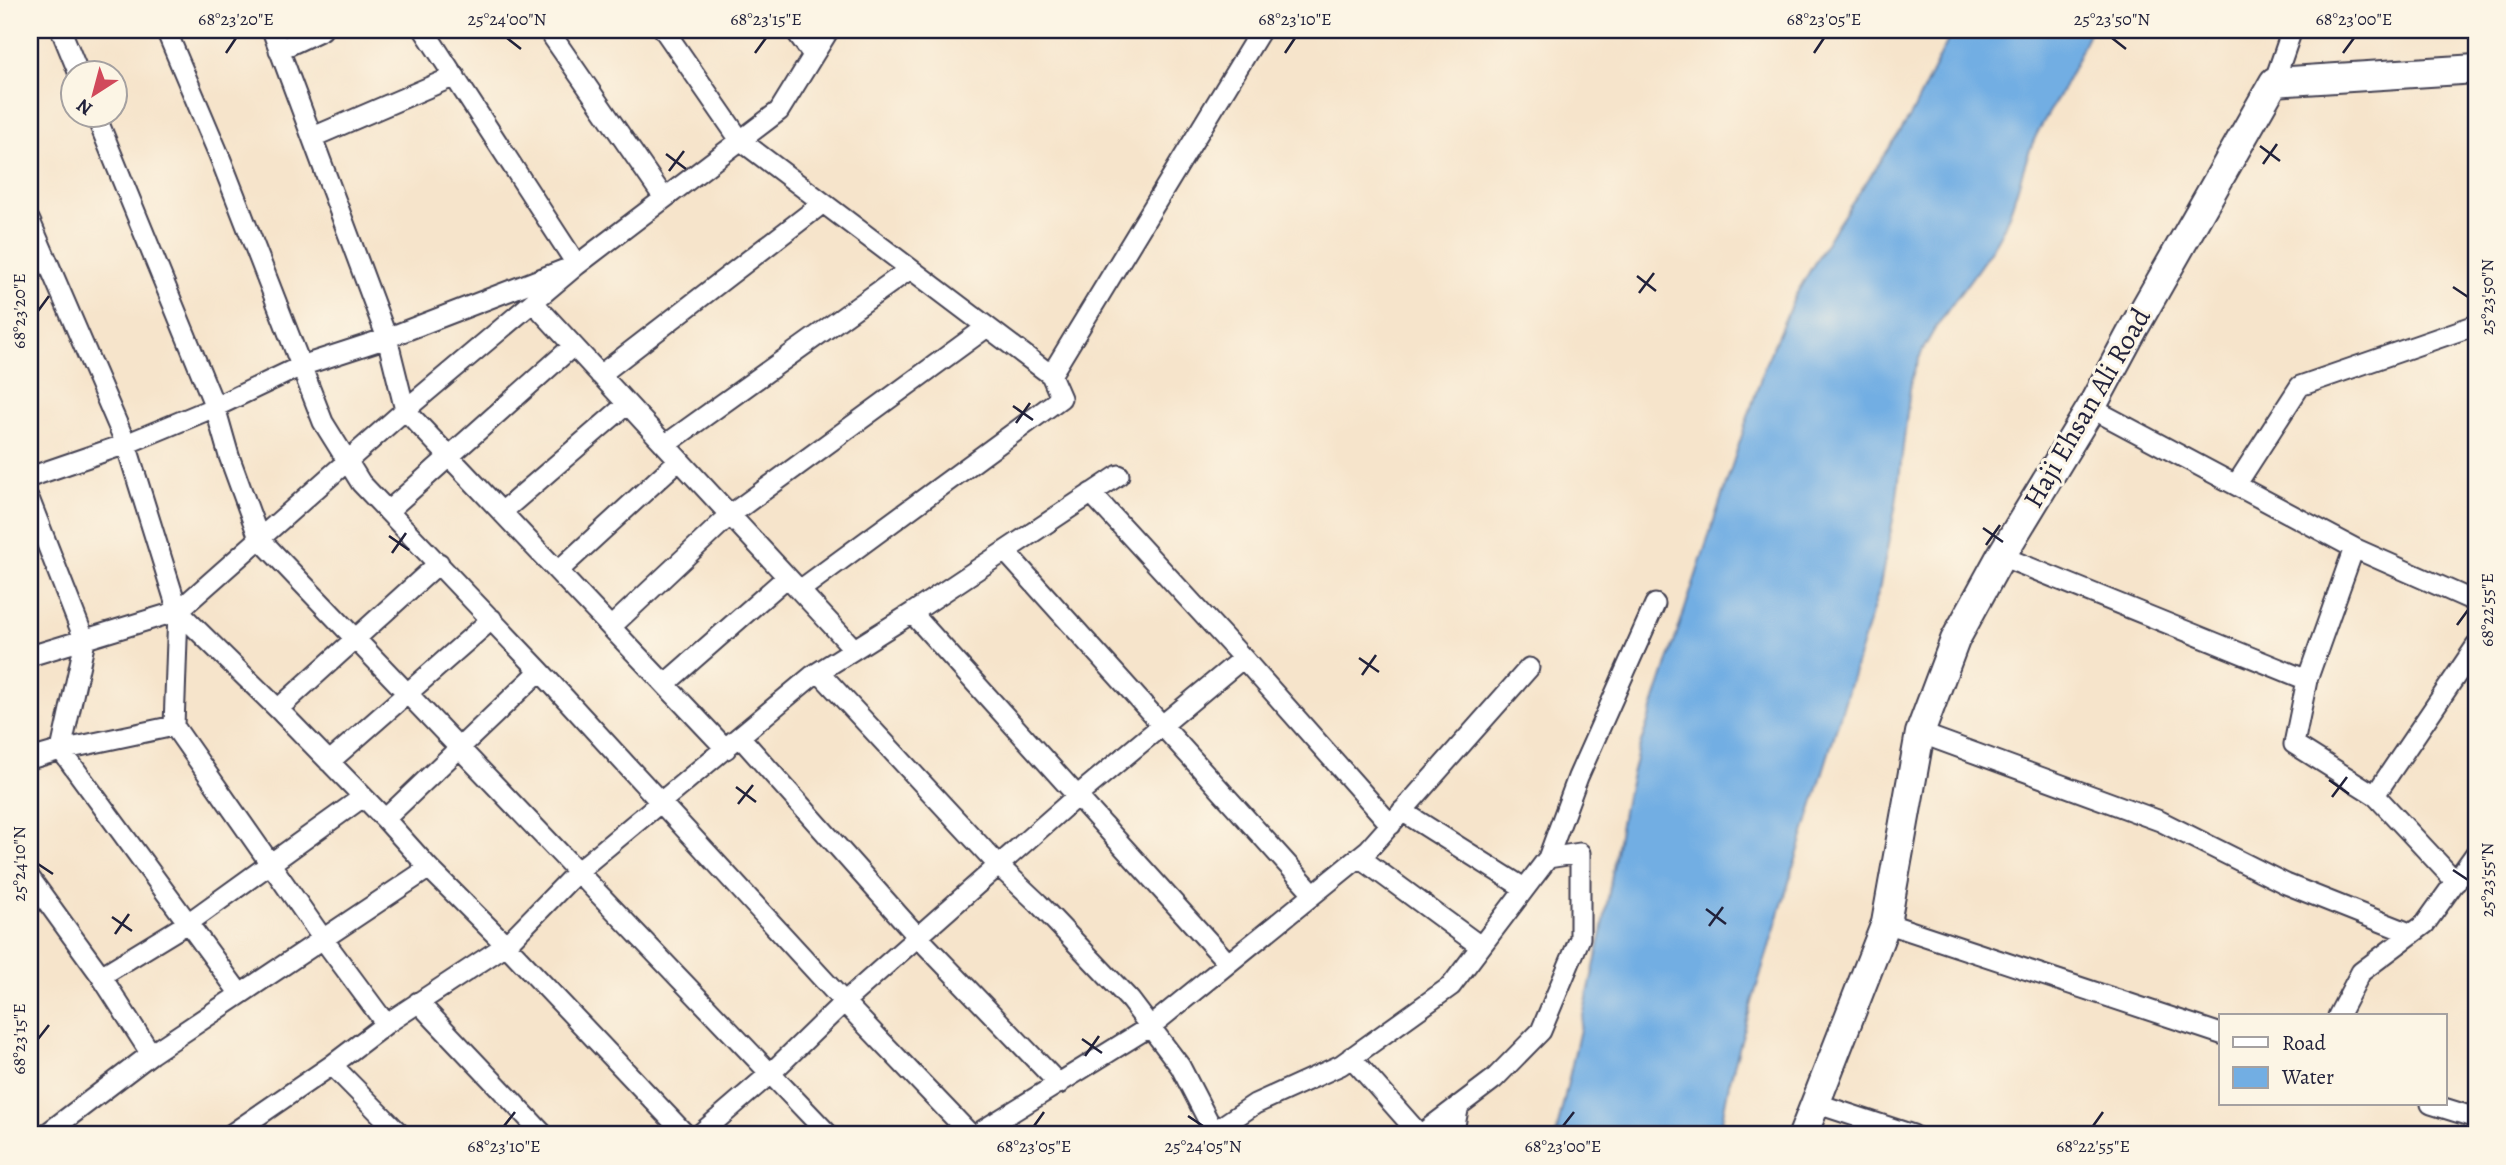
<svg xmlns="http://www.w3.org/2000/svg" width="2506" height="1165" font-family="Alegreya,serif">
<style>
.water{fill:#72aee3;stroke:#4a688f;stroke-width:2}
.lines{fill:none;stroke-linecap:round;stroke-linejoin:round}
.street-casing{stroke:#423f51;stroke-width:23}
.secondary-casing{stroke:#423f51;stroke-width:32}
.street{stroke:#fff;stroke-width:19}
.secondary{stroke:#fff;stroke-width:28}
.ticks{fill:none;stroke:#22223b;stroke-width:2.5}
.labels{text-anchor:middle;dominant-baseline:central;stroke-width:6;stroke-linejoin:round;paint-order:stroke}
.street-label{font-size:28px;fill:#22223b;stroke:#fcf5e5}
.neatline{fill:none;stroke:#22223b;stroke-width:2.5}
.ticks-label{font-size:18px;text-anchor:middle;fill:#22223b}
</style>
<rect width="100%" height="100%" fill="#fcf5e5"/>
<filter id="ink" filterUnits="userSpaceOnUse"><feTurbulence type="fractalNoise" baseFrequency=".0143" numOctaves="2"/><feDisplacementMap in="SourceGraphic" scale="14" xChannelSelector="R" yChannelSelector="G"/><feConvolveMatrix kernelMatrix="1 2 1 2 8 2 1 2 1" color-interpolation-filters="sRGB"/></filter>
<filter id="wash" filterUnits="userSpaceOnUse"><feTurbulence type="fractalNoise" baseFrequency=".00686" numOctaves="4" result="noise"/><feDisplacementMap in="SourceGraphic" scale="28" xChannelSelector="R" yChannelSelector="G"/><feGaussianBlur stdDeviation="1.57" result="paint"/><feColorMatrix in="noise" values="0 0 0 0 0 0 0 0 0 0 0 0 0 0 0 0 0 1.4 0 .05"/><feComposite in="paint" operator="in"/></filter>
<g filter="url(#wash)">
<rect width="100%" height="100%" fill="#f6e4cb"/>
<path class="water" d="M 1953,30 L 2090,30 C 2082,49 2073,70 2063,88 C 2054,106 2042,122 2034,140 C 2020,171 2016,205 2000,235 C 1973,284 1925,327 1911,381 L 1896,504 L 1879,590 L 1753,999 L 1729,1084 L 1719,1135 L 1556,1135 L 1602,932 L 1624,806 L 1637,755 L 1765,365 L 1795,296 L 1834,230 L 1910,117 Z"/>
</g>
<g filter="url(#ink)">
<g class="lines">
<defs>
<path id="street" d="M 61,30 L 79,74
M 166,30 L 219,155 L 323,422 L 361,483 L 540,671 L 844,1002 L 971,1135
M 272,30 L 387,338 L 405,410 L 726,749
M 424,30 L 577,265 L 779,111 L 829,30
M 548,30 L 664,198
M 664,30 L 740,140 L 1051,375 L 1261,30
M 795,30 L 813,55
M 279,50 L 322,30
M 2274,82 L 2292,30
M 96,116 L 215,407 L 229,456 L 259,538 L 829,1135
M 313,137 L 455,76
M 30,221 L 126,444 L 178,611 L 174,726 L 323,939 L 386,1024
M 533,302 L 854,649
M 600,375 L 823,203
M 2091,408 L 2354,548 L 2307,680
M 665,445 L 910,269
M 30,477 L 126,444 L 215,407 L 301,366 L 387,338 L 563,270
M 2236,485 L 2300,386 L 2476,325
M 1091,493 L 1243,658 L 1391,825
M 30,501 L 85,641 L 61,750 L 240,994
M 389,510 L 573,346
M 502,512 L 627,404
M 2354,548 L 2476,602
M 1005,551 L 1314,894
M 2001,556 L 2307,680 L 2294,744 L 2375,795 L 2476,646
M 558,571 L 679,460
M 800,590 L 1061,398 L 1051,375
M 178,611 L 278,709 L 385,819 L 429,868 L 506,945 L 686,1135
M 912,613 L 1228,963
M 611,627 L 730,515 L 987,327
M 30,656 L 178,611 L 405,410 L 577,265
M 819,672 L 999,866 L 1038,903 L 1130,1000 L 1180,1066 L 1214,1132
M 665,684 L 787,577
M 278,709 L 439,563
M 1920,733 L 2160,821 L 2286,884 L 2412,934
M 740,737 L 918,937 L 1059,1084
M 30,759 L 61,750 L 174,726
M 329,762 L 492,619
M 2375,795 L 2456,882
M 1402,811 L 1524,888
M 385,819 L 540,671
M 1359,857 L 1480,946
M 1548,858 L 1578,777 L 1655,604
M 30,878 L 101,976 L 151,1054
M 1886,923 L 2221,1034
M 101,976 L 188,923 L 363,797
M 418,1002 L 544,1135
M 2338,1016 L 2361,972 L 2425,924 L 2476,853
M 1351,1057 L 1420,1135
M 332,1065 L 401,1135
M 1815,1103 L 1913,1135
M 2431,1104 L 2476,1118
M 45,1135 L 151,1054 L 429,868
M 230,1135 L 332,1065 L 386,1024 L 506,945 L 578,871 L 812,676 L 912,613 L 1119,475
M 699,1135 L 771,1073 L 844,1002 L 1077,796 L 1243,658
M 975,1135 L 1151,1026 L 1368,850 L 1529,668
M 1209,1135 L 1255,1104 L 1341,1065 L 1451,986 L 1548,858 L 1580,853 L 1580,938 L 1541,1031 L 1494,1079 L 1420,1135
M 1453,1135 L 1459,1105"/>
<path id="secondary" d="M 1803,1135 L 1886,923 L 1920,733 L 1955,640 L 2001,556 L 2091,408 L 2135,326 L 2274,82 L 2476,69"/>
</defs>
<use href="#street" class="street-casing"/>
<use href="#secondary" class="secondary-casing"/>
<use href="#street" class="street"/>
<use href="#secondary" class="secondary"/>
</g>
</g>
<path class="ticks" d="M 507,38 L 521,49M 2112,38 L 2126,49M 226,53 L 236,38M 755,53 L 766,38M 1285,53 L 1295,38M 1814,53 L 1824,38M 2343,53 L 2354,38M 2260,146 L 2280,161M 666,154 L 686,169M 2263,164 L 2277,144M 669,171 L 684,151M 1637,276 L 1656,291M 2453,287 L 2468,297M 1639,293 L 1654,273M 38,311 L 49,296M 1013,406 L 1033,420M 1016,423 L 1030,403M 1983,528 L 2003,542M 389,536 L 409,550M 1986,545 L 2000,525M 392,553 L 406,533M 2457,625 L 2468,610M 1359,658 L 1379,672M 1362,675 L 1376,655M 2329,780 L 2349,794M 736,787 L 756,802M 2332,797 L 2347,777M 738,804 L 753,785M 38,864 L 53,874M 2453,870 L 2468,880M 1706,909 L 1726,924M 112,917 L 132,931M 1709,926 L 1723,907M 115,934 L 129,914M 38,1039 L 49,1025M 1082,1039 L 1102,1053M 1085,1056 L 1099,1036M 1188,1116 L 1203,1126M 504,1126 L 515,1112M 1034,1126 L 1044,1112M 1563,1126 L 1574,1112M 2093,1126 L 2103,1112"/>
<g class="labels">
<g class="street-label">
<text transform="translate(2087 408) rotate(-60)">Haji Ehsan Ali Road</text>
</g>
</g>
<rect width="2506" height="1165" fill="none" stroke="#fcf5e5" stroke-width="77"/>
<rect x="2219" y="1014" width="228" height="91" fill="#fcf5e5" stroke="#a5a1a1" stroke-width="2"/>
<rect x="2233" y="1037" width="35" height="10" fill="#ffffff" stroke="#a5a1a1" stroke-width="2"/>
<text x="2282" y="1050" font-size="21" fill="#22223b">Road</text>
<rect x="2233" y="1067" width="35" height="21" fill="#72aee3" stroke="#a5a1a1" stroke-width="2"/>
<text x="2282" y="1084" font-size="21" fill="#22223b">Water</text>
<g transform="translate(94 94) rotate(216)"><circle r="33" fill="#fcf5e5" stroke="#a5a1a1" stroke-width="2"/>
<path d="M0-5L12 26L0 18L-12 26Z" fill="#d1495b"/>
<text y="-10" font-size="19" font-weight="bold" text-anchor="middle" fill="#22223b">N</text>
</g>
<rect x="38" y="38" width="2430" height="1088" class="neatline"/>
<g class="ticks-label">
<text x="236" y="25">68°23'20"E</text>
<text x="507" y="25">25°24'00"N</text>
<text x="766" y="25">68°23'15"E</text>
<text x="1295" y="25">68°23'10"E</text>
<text x="1824" y="25">68°23'05"E</text>
<text x="2112" y="25">25°23'50"N</text>
<text x="2354" y="25">68°23'00"E</text>
<text transform="translate(2487 297) rotate(-90)" y="6">25°23'50"N</text>
<text transform="translate(19 311) rotate(-90)" y="6">68°23'20"E</text>
<text transform="translate(2487 610) rotate(-90)" y="6">68°22'55"E</text>
<text transform="translate(19 864) rotate(-90)" y="6">25°24'10"N</text>
<text transform="translate(2487 880) rotate(-90)" y="6">25°23'55"N</text>
<text transform="translate(19 1039) rotate(-90)" y="6">68°23'15"E</text>
<text x="504" y="1152">68°23'10"E</text>
<text x="1034" y="1152">68°23'05"E</text>
<text x="1203" y="1152">25°24'05"N</text>
<text x="1563" y="1152">68°23'00"E</text>
<text x="2093" y="1152">68°22'55"E</text>
</g>
</svg>
